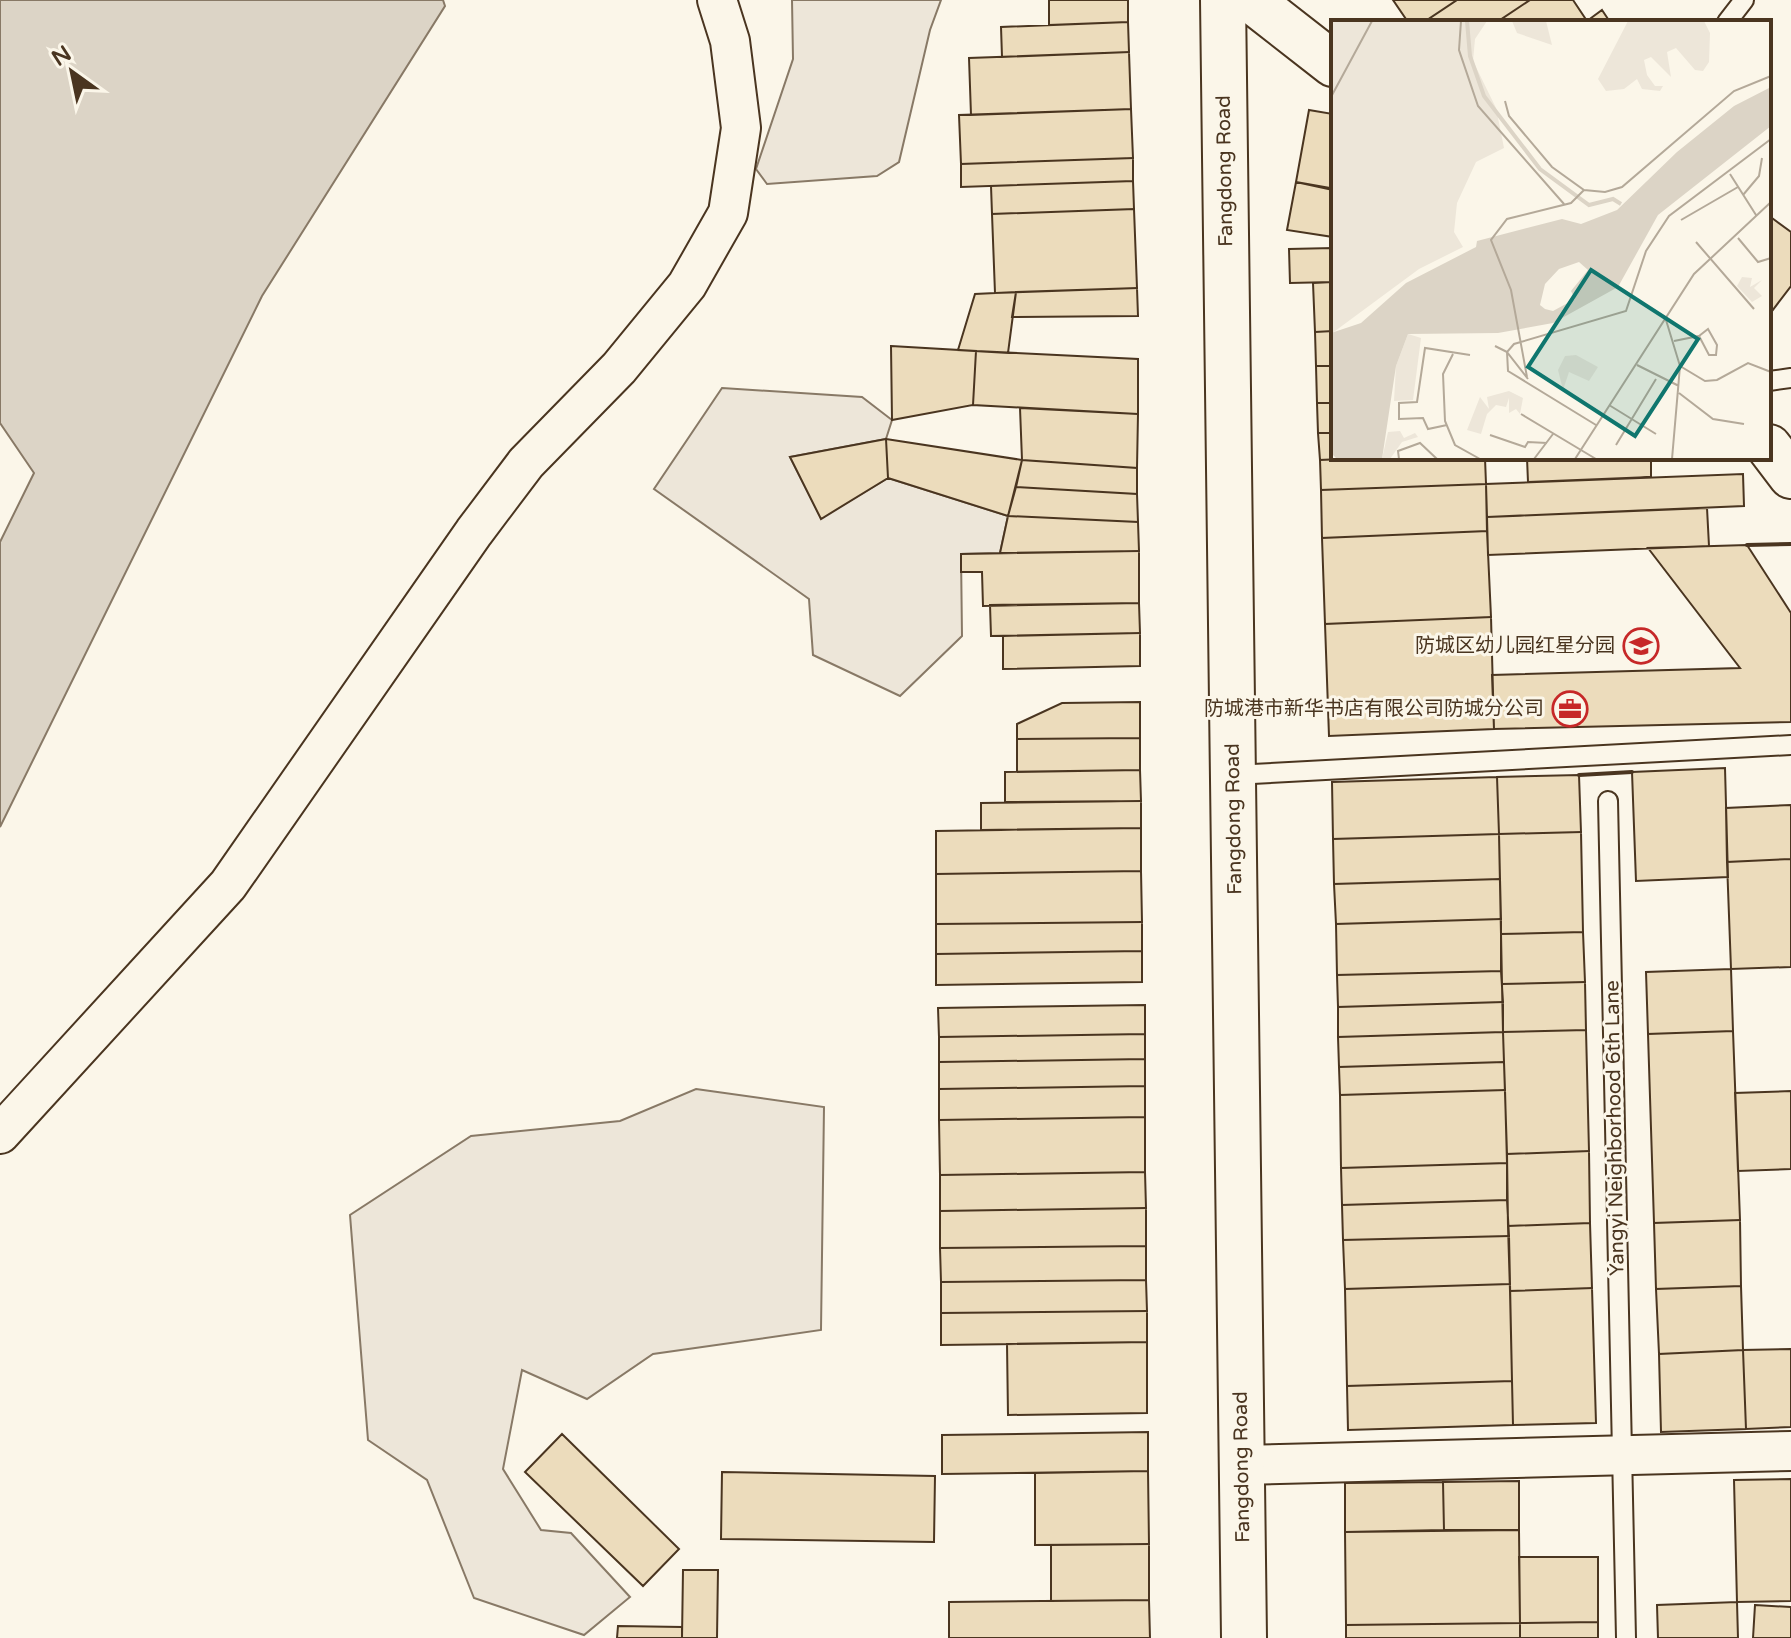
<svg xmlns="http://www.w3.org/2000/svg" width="1791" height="1638" font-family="'Varela Round','Noto Sans SC',sans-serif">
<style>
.green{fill:#ede6d9;stroke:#887966;stroke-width:2}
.water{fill:#dcd4c6;stroke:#887966;stroke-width:2}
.building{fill:#ecdcbc;stroke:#4a3520;stroke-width:2}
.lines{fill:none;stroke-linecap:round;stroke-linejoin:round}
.service-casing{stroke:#4a3520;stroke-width:22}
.minor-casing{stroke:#4a3520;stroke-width:42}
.tertiary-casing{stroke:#4a3520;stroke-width:48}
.primary-casing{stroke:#4a3520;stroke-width:48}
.service{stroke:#fbf6e9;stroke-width:18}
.minor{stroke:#fbf6e9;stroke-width:38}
.tertiary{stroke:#fbf6e9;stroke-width:44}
.primary{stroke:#fbf6e9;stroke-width:44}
.wall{stroke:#4a3520;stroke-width:4}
.labels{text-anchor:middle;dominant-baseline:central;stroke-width:6;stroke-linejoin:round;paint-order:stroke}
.street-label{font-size:20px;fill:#4a3520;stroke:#fbf6e9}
.poi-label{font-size:20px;fill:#4a3520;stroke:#fbf6e9;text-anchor:end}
.inset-river{fill:none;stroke:#dcd4c6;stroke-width:4}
.inset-road{fill:none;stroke:#b4a999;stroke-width:2}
.view{fill:#0f766e;fill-opacity:0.15;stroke:#0f766e;stroke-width:4}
.inset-edge{fill:none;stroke:#4a3520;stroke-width:4}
</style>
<rect width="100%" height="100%" fill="#fbf6e9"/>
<path class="green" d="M 792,0 L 941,0 L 930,30 L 899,162 L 877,176 L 767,184 L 756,169 L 793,59 Z
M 722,388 L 862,397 L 892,420 L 886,439 L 790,457 L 821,518 L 888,478 L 1008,516 L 1000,553 L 961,554 L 962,636 L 900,696 L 813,655 L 809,599 L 654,489 Z
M 696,1089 L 824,1107 L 821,1330 L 653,1354 L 587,1399 L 522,1370 L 503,1469 L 541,1530 L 571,1533 L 630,1597 L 584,1635 L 474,1598 L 427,1480 L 368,1440 L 350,1215 L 471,1136 L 620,1121 Z"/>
<path class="water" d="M 0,0 L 443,0 L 445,6 L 262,296 L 0,827 L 0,542 L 34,473 L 0,423 Z"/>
<path class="building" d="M 1049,0 L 1128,0 L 1128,22 L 1049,25 Z
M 1393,0 L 1457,0 L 1424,22 L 1408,22 Z
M 1457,0 L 1530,0 L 1497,22 L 1424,22 Z
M 1530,0 L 1573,0 L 1587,21 L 1497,22 Z
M 1602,10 L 1610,22 L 1585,22 L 1587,21 Z
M 1128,22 L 1129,52 L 1002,57 L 1001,27 Z
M 1129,52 L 1131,109 L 971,115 L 969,58 Z
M 1131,109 L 1133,158 L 961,164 L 959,115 Z
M 1309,110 L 1333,114 L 1333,170 L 1330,188 L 1296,182 Z
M 1133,158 L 1133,181 L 961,187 L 961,164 Z
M 1133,181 L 1134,209 L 992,214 L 991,186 Z
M 1296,182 L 1333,190 L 1333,237 L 1287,230 Z
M 1134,209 L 1137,288 L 995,293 L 992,214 Z
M 1772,218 L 1791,232 L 1791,286 L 1769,315 L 1769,222 Z
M 1333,248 L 1333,282 L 1290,283 L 1289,249 Z
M 1333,282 L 1333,331 L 1315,332 L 1313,283 Z
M 1137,288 L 1138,316 L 1012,317 L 1016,292 Z
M 1016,292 L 1008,353 L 958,350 L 975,294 Z
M 1333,331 L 1333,366 L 1316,366 L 1315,332 Z
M 891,346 L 976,351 L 973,405 L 892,420 Z
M 976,351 L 1138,359 L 1138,414 L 973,405 Z
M 1316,366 L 1333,366 L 1333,403 L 1317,403 Z
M 1317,403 L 1333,403 L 1333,433 L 1318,433 Z
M 1020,408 L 1138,414 L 1137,468 L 1022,460 Z
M 1318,433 L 1333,433 L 1333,458 L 1365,458 L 1320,460 Z
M 886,439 L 1022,460 L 1008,516 L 888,478 Z
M 886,439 L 888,478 L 821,519 L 790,457 Z
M 1365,458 L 1485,458 L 1486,484 L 1321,490 L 1320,460 Z
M 1527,458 L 1651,458 L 1651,477 L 1528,482 Z
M 1022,460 L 1137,468 L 1137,494 L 1016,487 Z
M 1743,474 L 1744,506 L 1487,517 L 1486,484 Z
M 1486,484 L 1487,531 L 1322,538 L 1321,490 Z
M 1016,487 L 1137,494 L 1138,522 L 1008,516 Z
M 1707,508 L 1709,546 L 1488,555 L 1487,517 Z
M 1008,516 L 1138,522 L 1139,551 L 1000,553 Z
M 1487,531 L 1491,617 L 1325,624 L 1322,538 Z
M 1747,545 L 1791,613 L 1791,722 L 1494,729 L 1492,675 L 1740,668 L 1648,548 Z
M 1139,551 L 1139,603 L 983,606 L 982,572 L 961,572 L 961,554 Z
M 1139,603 L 1140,633 L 991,636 L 990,605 Z
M 1491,617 L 1494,729 L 1329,736 L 1325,624 Z
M 1140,633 L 1140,666 L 1003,669 L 1003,636 Z
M 1140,702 L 1140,738 L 1017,739 L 1017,724 L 1062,703 Z
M 1140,738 L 1140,770 L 1017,772 L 1017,739 Z
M 1725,768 L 1728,877 L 1636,881 L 1632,772 Z
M 1140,770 L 1141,801 L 1005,802 L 1005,772 Z
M 1579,775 L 1581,832 L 1499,834 L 1497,777 Z
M 1497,777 L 1499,834 L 1333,839 L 1332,782 Z
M 1141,801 L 1141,828 L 981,830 L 981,803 Z
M 1791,805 L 1791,859 L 1727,862 L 1726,808 Z
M 1141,828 L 1141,871 L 936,874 L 936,831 Z
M 1581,832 L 1583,932 L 1501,934 L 1499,834 Z
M 1499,834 L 1500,879 L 1334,884 L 1333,839 Z
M 1791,859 L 1791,967 L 1731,969 L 1727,862 Z
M 1141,871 L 1142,922 L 936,924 L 936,874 Z
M 1500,879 L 1501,919 L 1336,924 L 1334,884 Z
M 1501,919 L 1501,971 L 1337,975 L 1336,924 Z
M 1142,922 L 1142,951 L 936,954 L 936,924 Z
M 1583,932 L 1585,982 L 1502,984 L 1501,934 Z
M 1142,951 L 1142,982 L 936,985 L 936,954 Z
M 1731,969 L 1733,1031 L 1648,1034 L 1646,972 Z
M 1501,971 L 1503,1002 L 1338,1007 L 1337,975 Z
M 1585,982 L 1586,1030 L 1503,1032 L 1502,984 Z
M 1503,1002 L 1503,1032 L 1338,1037 L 1338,1007 Z
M 1145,1005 L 1145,1034 L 939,1037 L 938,1008 Z
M 1586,1030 L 1589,1151 L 1507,1154 L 1503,1032 Z
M 1733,1031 L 1740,1220 L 1654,1223 L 1648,1034 Z
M 1503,1032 L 1504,1062 L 1339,1067 L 1338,1037 Z
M 1145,1034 L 1145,1059 L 939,1062 L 939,1037 Z
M 1145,1059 L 1145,1086 L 939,1089 L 939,1062 Z
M 1504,1062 L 1505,1090 L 1340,1095 L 1339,1067 Z
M 1145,1086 L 1145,1117 L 939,1120 L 939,1089 Z
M 1505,1090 L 1507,1163 L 1341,1168 L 1340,1095 Z
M 1791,1091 L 1791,1169 L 1738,1171 L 1735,1093 Z
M 1145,1117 L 1145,1172 L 940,1175 L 939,1120 Z
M 1589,1151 L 1590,1223 L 1508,1226 L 1507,1154 Z
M 1507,1163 L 1507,1200 L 1342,1205 L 1341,1168 Z
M 1145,1172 L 1146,1208 L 940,1211 L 940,1175 Z
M 1507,1200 L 1509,1236 L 1343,1240 L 1342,1205 Z
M 1146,1208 L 1146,1246 L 940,1248 L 940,1211 Z
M 1740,1220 L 1741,1286 L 1656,1289 L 1654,1223 Z
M 1590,1223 L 1592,1288 L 1510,1291 L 1508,1226 Z
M 1509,1236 L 1510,1284 L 1345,1289 L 1343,1240 Z
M 1146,1246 L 1146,1280 L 941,1282 L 940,1248 Z
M 1146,1280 L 1147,1311 L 941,1313 L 941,1282 Z
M 1510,1284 L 1512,1381 L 1347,1386 L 1345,1289 Z
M 1741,1286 L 1743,1350 L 1659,1354 L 1656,1289 Z
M 1592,1288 L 1596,1423 L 1513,1425 L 1510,1291 Z
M 1147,1311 L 1147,1342 L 941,1345 L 941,1313 Z
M 1147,1342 L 1147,1413 L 1008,1415 L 1007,1344 Z
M 1791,1349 L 1791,1427 L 1746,1429 L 1743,1350 Z
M 1743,1350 L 1746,1429 L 1661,1432 L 1659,1354 Z
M 1512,1381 L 1513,1425 L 1348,1430 L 1347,1386 Z
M 1148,1432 L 1148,1471 L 942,1474 L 942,1435 Z
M 562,1434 L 679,1549 L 643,1586 L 525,1472 Z
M 1148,1471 L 1149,1544 L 1035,1545 L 1035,1473 Z
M 722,1472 L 935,1476 L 934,1542 L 721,1539 Z
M 1791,1479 L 1791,1601 L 1737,1602 L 1734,1480 Z
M 1519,1481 L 1519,1530 L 1444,1530 L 1443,1482 Z
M 1443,1482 L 1444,1530 L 1345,1532 L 1345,1483 Z
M 1519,1530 L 1520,1623 L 1346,1625 L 1345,1532 Z
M 1149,1544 L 1149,1600 L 1051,1601 L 1051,1545 Z
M 1519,1557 L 1598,1557 L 1598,1622 L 1520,1623 Z
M 683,1570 L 718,1570 L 717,1638 L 682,1638 Z
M 1149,1600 L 1150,1638 L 949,1638 L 949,1602 Z
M 1737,1602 L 1738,1638 L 1658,1638 L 1657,1605 Z
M 1755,1605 L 1791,1607 L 1791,1638 L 1753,1638 Z
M 1598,1622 L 1598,1638 L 1520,1638 L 1520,1623 Z
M 1520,1623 L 1520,1638 L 1346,1638 L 1346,1625 Z
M 618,1626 L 682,1627 L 682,1638 L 617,1638 Z"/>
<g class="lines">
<defs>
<path id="service" d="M 1727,22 L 1744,0
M 1769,381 L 1791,378
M 1233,775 L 1791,745
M 1608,801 L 1626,1638"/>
<path id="minor" d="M 0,1134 L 228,885 L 474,532 L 526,463 L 619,368 L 687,285 L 728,213 L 741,128 L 730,41 L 717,0
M 1242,1465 L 1791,1451"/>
<path id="tertiary" d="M 1251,0 L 1333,64
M 1769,447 L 1791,476"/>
<path id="primary" d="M 1223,0 L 1244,1638"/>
</defs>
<use href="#service" class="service-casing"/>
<use href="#minor" class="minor-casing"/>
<use href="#tertiary" class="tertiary-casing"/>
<use href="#primary" class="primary-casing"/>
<use href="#service" class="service"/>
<use href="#minor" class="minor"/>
<use href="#tertiary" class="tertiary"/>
<use href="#primary" class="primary"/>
<path class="wall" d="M 1747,545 L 1791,544
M 1579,775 L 1632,772"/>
</g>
<defs>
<symbol id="school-ring" viewBox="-11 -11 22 22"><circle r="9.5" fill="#fbf6e9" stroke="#c62828" stroke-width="1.5"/><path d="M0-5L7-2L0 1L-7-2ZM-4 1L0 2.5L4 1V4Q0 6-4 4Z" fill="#c62828"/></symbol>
<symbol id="office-ring" viewBox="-11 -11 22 22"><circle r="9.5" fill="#fbf6e9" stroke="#c62828" stroke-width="1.5"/><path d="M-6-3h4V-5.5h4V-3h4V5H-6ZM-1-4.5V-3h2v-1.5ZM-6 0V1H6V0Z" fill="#c62828"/></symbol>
</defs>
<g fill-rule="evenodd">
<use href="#school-ring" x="1621" y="626" width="40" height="40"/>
<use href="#office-ring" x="1550" y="689" width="40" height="40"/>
</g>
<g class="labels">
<g class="street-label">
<text transform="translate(1225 171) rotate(-91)">Fangdong Road</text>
<text transform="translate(1234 819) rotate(-91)">Fangdong Road</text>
<text transform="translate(1615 1128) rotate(-91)">Yangyi Neighborhood 6th Lane</text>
<text transform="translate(1242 1467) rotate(-91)">Fangdong Road</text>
</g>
<g class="poi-label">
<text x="1615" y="646">防城区幼儿园红星分园</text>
<text x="1544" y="709">防城港市新华书店有限公司防城分公司</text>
</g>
</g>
<g transform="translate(1331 20)">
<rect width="440" height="440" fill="#fbf6e9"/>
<path d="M 0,1 L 156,1 L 144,19 L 142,41 L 165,88 L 173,128 L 145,142 L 126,183 L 123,212 L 132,227 L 88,249 L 0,314 ZM 181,1 L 215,1 L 221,25 L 186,13 ZM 297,1 L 373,1 L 379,13 L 378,42 L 372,51 L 364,50 L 345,28 L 336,32 L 340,57 L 320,37 L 313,40 L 316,55 L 324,66 L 332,66 L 329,71 L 311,69 L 306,59 L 293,69 L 275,71 L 267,59 ZM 411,257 L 421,258 L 419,267 L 431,260 L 423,268 L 431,276 L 421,282 L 406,266 ZM 77,314 L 90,318 L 82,380 L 63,381 L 65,346 ZM 245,335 L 267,347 L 258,361 L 238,352 L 232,370 L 227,350 L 234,336 ZM 178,371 L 192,378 L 189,394 L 185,389 L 178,393 L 178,378 L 175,387 L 165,385 L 156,394 L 150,414 L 136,410 L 149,377 L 158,389 L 156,377 ZM 69,411 L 73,418 L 84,413 L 87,417 L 71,422 L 59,439 L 51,439 L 57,412 Z" fill="#ede6d9"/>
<path d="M 440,67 L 440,106 L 327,195 L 287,267 L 222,303 L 167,313 L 77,314 L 65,346 L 51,439 L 6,439 L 0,433 L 0,313 L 30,303 L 75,263 L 145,227 L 146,221 L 231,199 L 250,204 L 286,190 L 346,132 L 403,86 ZM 248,242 L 257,250 L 240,271 L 244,279 L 222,291 L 214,289 L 209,285 L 214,264 L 228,249 Z" fill="#dcd4c6" fill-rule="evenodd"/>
<path class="inset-river" d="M 136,1 L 139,36 L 153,76 L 209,149 L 258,185 L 282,179 L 290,184"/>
<path class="inset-road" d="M 130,1 L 128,30 L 147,86 L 233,184M 0,77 L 41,1M 174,81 L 178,96 L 221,147 L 253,170 L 274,172 L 291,167 L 403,71 L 440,56M 399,154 L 425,195M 412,175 L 428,156 L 431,138M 350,200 L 407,167M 407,218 L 427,242 L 440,238M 365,222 L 423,289M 335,300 L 349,346 L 341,439M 343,321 L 368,316 L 378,335 L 385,335 L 386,325 L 377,309 L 368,316M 164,326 L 176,332 L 177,351 L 265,405M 122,334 L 112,354 L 114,401 L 124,425 L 149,439M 306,345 L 348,366M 349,346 L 374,361 L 386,360 L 417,343 L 440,352M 196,357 L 180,270 L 160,220 L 176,199 L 240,183 L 253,170M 197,359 L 176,332 L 183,324 L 295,291 L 315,231 L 338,196 L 440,119M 348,373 L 382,399 L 413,404M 278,385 L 325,414M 190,394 L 265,439M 116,405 L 97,409 L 92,398 L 68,399 L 68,383 L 86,382 L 94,328 L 139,335M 159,415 L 194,427 L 197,422 L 216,423M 285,425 L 325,359M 68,439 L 67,431 L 89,423 L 106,439M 203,439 L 222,414M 244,439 L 363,254 L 440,182"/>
<path class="view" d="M 260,250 L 367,319 L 304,416 L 197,347 Z"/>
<rect width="440" height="440" class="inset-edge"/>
</g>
<g transform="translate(72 72) rotate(327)" stroke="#fbf6e9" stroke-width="6" paint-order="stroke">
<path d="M0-6L14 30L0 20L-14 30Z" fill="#4a3520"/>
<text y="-12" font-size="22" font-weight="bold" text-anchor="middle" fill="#4a3520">N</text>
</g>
</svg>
